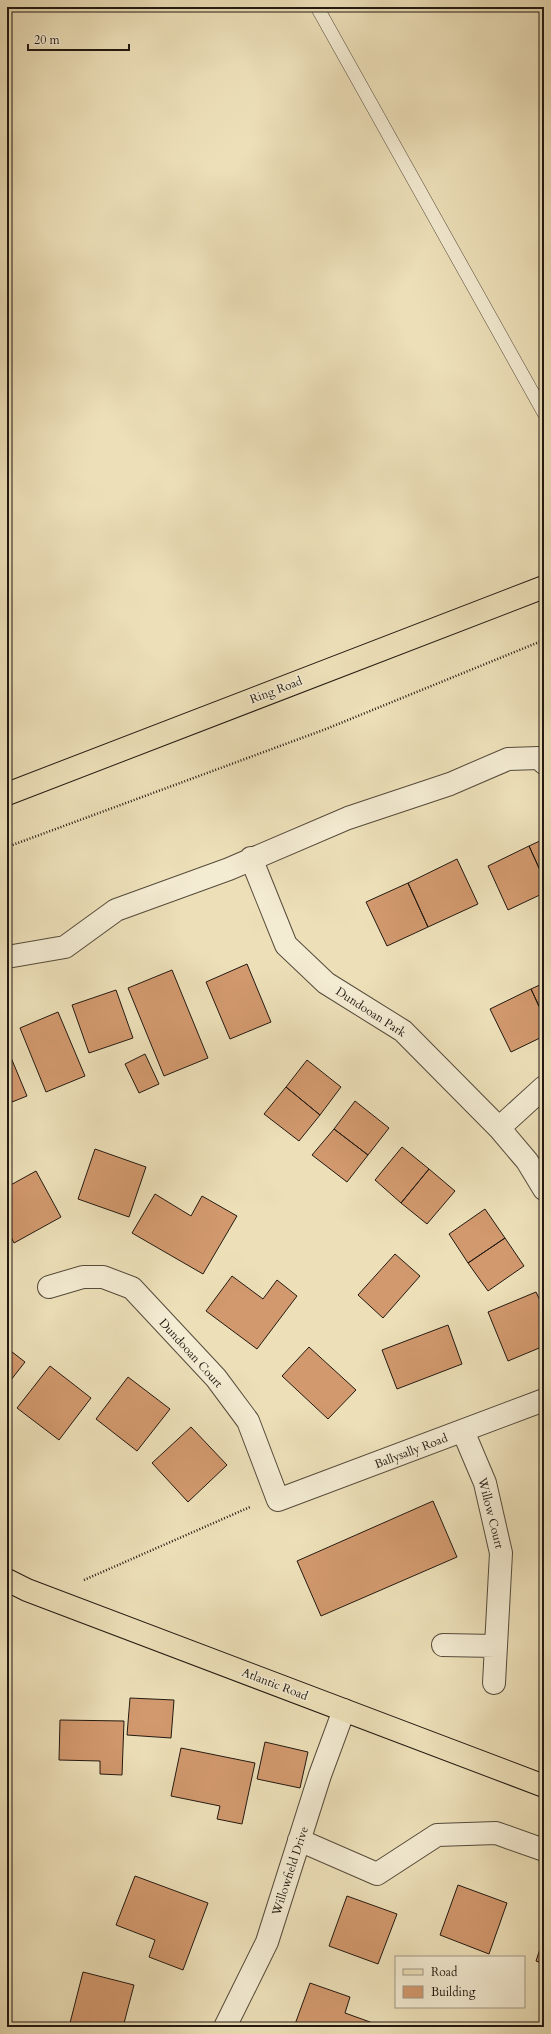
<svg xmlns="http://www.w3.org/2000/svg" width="551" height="2034" font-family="Cardo,serif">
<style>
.building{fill:#d2996e;stroke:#221911}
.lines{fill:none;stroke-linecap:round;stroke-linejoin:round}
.lane-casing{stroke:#554b3b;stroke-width:14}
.street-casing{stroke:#554b3b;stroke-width:24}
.primary-casing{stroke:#221911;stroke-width:24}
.path{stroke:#221911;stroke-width:2.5;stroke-dasharray:1 2;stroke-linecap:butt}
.lane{stroke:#f3ebd2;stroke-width:13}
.street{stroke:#f3ebd2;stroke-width:22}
.primary{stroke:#ede0b9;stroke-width:22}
.labels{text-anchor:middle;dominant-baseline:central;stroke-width:3;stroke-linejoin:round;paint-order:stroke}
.street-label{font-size:12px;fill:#221911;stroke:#f3ebd2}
</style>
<rect width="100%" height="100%" fill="#ede0b9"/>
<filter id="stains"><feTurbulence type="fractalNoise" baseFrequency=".005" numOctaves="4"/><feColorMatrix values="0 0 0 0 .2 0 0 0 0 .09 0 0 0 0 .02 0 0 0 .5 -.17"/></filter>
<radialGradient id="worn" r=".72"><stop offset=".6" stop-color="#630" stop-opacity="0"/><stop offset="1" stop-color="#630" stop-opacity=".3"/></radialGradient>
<path class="building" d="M 544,839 L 544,879 L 529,846 Z
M 529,846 L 544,879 L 544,893 L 508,910 L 488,866 Z
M 457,859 L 478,904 L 428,927 L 408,883 Z
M 408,883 L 428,927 L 387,946 L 366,902 Z
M 247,964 L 271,1022 L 230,1039 L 206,982 Z
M 172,970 L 208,1058 L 164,1076 L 128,988 Z
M 544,983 L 544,1017 L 531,989 Z
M 531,989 L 544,1017 L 544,1036 L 511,1052 L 490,1009 Z
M 116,990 L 133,1038 L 89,1053 L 72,1005 Z
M 58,1012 L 85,1076 L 46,1092 L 20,1028 Z
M 7,1048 L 27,1096 L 7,1104 Z
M 145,1054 L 159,1084 L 139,1093 L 125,1064 Z
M 307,1060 L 341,1087 L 320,1115 L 286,1087 Z
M 286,1087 L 320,1115 L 299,1141 L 264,1114 Z
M 355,1101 L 389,1128 L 368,1155 L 334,1129 Z
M 334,1129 L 368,1155 L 347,1182 L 312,1155 Z
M 402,1147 L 429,1169 L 401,1203 L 375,1180 Z
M 95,1149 L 146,1167 L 129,1217 L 78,1199 Z
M 429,1169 L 455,1191 L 427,1224 L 401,1203 Z
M 36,1171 L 61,1217 L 14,1243 L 7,1229 L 7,1187 Z
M 155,1194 L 191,1216 L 202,1196 L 237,1216 L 203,1274 L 132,1233 Z
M 485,1209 L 505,1238 L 468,1263 L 449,1234 Z
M 505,1238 L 524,1266 L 488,1291 L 468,1263 Z
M 395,1254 L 420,1276 L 383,1318 L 358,1295 Z
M 232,1276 L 263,1299 L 277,1280 L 297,1296 L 257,1349 L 206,1311 Z
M 536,1292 L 544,1309 L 544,1346 L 508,1361 L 488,1312 Z
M 448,1325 L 462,1364 L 397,1389 L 382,1350 Z
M 309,1347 L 356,1390 L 328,1419 L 282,1376 Z
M 7,1348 L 25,1362 L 7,1385 Z
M 50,1366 L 91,1398 L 59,1440 L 17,1408 Z
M 128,1377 L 170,1409 L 137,1451 L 96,1419 Z
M 191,1427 L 227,1465 L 188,1502 L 152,1463 Z
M 433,1501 L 457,1557 L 321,1616 L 297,1561 Z
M 130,1698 L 174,1700 L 171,1738 L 127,1735 Z
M 60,1720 L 124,1721 L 122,1775 L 100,1774 L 100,1761 L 59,1760 Z
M 265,1742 L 308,1752 L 300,1788 L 257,1779 Z
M 181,1748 L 255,1763 L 242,1824 L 217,1819 L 220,1806 L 171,1796 Z
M 135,1876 L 208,1903 L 183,1970 L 149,1957 L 155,1940 L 116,1925 Z
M 458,1885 L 507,1903 L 489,1954 L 440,1935 Z
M 347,1896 L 397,1914 L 378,1964 L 329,1946 Z
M 544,1937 L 544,1964 L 536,1961 Z
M 83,1972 L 134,1985 L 123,2027 L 84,2027 L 70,2023 Z
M 310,1983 L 350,1997 L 345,2013 L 384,2027 L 294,2027 Z"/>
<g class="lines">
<defs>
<path id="lane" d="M 317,7 L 544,413"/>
<path id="street" d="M 251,858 L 286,945 L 326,983 L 403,1031 L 499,1128 L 527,1161 L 544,1189
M 7,957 L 65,947 L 116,910 L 229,869 L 348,818 L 450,784 L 508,759 L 539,758 L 544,763
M 499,1128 L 544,1087
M 49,1287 L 83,1277 L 103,1277 L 132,1288 L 216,1378 L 248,1421 L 278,1500 L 544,1400
M 463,1431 L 485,1483 L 501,1553 L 494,1683
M 443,1645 L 495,1646
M 299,1840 L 377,1874 L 437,1835 L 496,1833 L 544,1850
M 225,2027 L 267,1942 L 320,1775 L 344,1710"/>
<path id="primary" d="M 7,794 L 544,587
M 7,1580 L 27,1590 L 544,1786"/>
</defs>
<use href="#lane" class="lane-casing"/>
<use href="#street" class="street-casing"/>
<use href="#primary" class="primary-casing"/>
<path class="path" d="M 7,847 L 326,729 L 544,640
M 84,1580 L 250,1507"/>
<use href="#lane" class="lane"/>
<use href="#street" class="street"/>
<use href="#primary" class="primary"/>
</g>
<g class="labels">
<g class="street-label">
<text transform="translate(276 690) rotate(-21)">Ring Road</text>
<text transform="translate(371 1012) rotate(33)">Dundooan Park</text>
<text transform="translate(191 1353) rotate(48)">Dundooan Court</text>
<text transform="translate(411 1451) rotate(-21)">Ballysally Road</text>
<text transform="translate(491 1513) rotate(76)">Willow Court</text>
<text transform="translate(275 1684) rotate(21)">Atlantic Road</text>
<text transform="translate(290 1871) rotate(-72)">Willowfield Drive</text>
</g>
</g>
<rect width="551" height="2034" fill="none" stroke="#ede0b9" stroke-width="24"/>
<rect x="8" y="8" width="535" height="2018" fill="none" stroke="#221911" stroke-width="2"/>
<rect x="12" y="12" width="527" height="2010" fill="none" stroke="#221911"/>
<rect x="395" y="1956" width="130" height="52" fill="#f3ebd2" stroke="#9f9785"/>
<rect x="403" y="1969" width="20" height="6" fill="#ede0b9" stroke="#9f9785"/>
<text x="431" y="1976" font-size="12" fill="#221911">Road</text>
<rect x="403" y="1986" width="20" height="12" fill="#d2996e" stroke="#9f9785"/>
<text x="431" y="1996" font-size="12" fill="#221911">Building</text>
<path d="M28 44v6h101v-6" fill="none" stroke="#221911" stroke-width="2"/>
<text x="34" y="44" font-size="12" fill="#221911" stroke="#f3ebd2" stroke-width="3" paint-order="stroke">20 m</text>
<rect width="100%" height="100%" filter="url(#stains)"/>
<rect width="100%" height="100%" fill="url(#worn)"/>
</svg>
